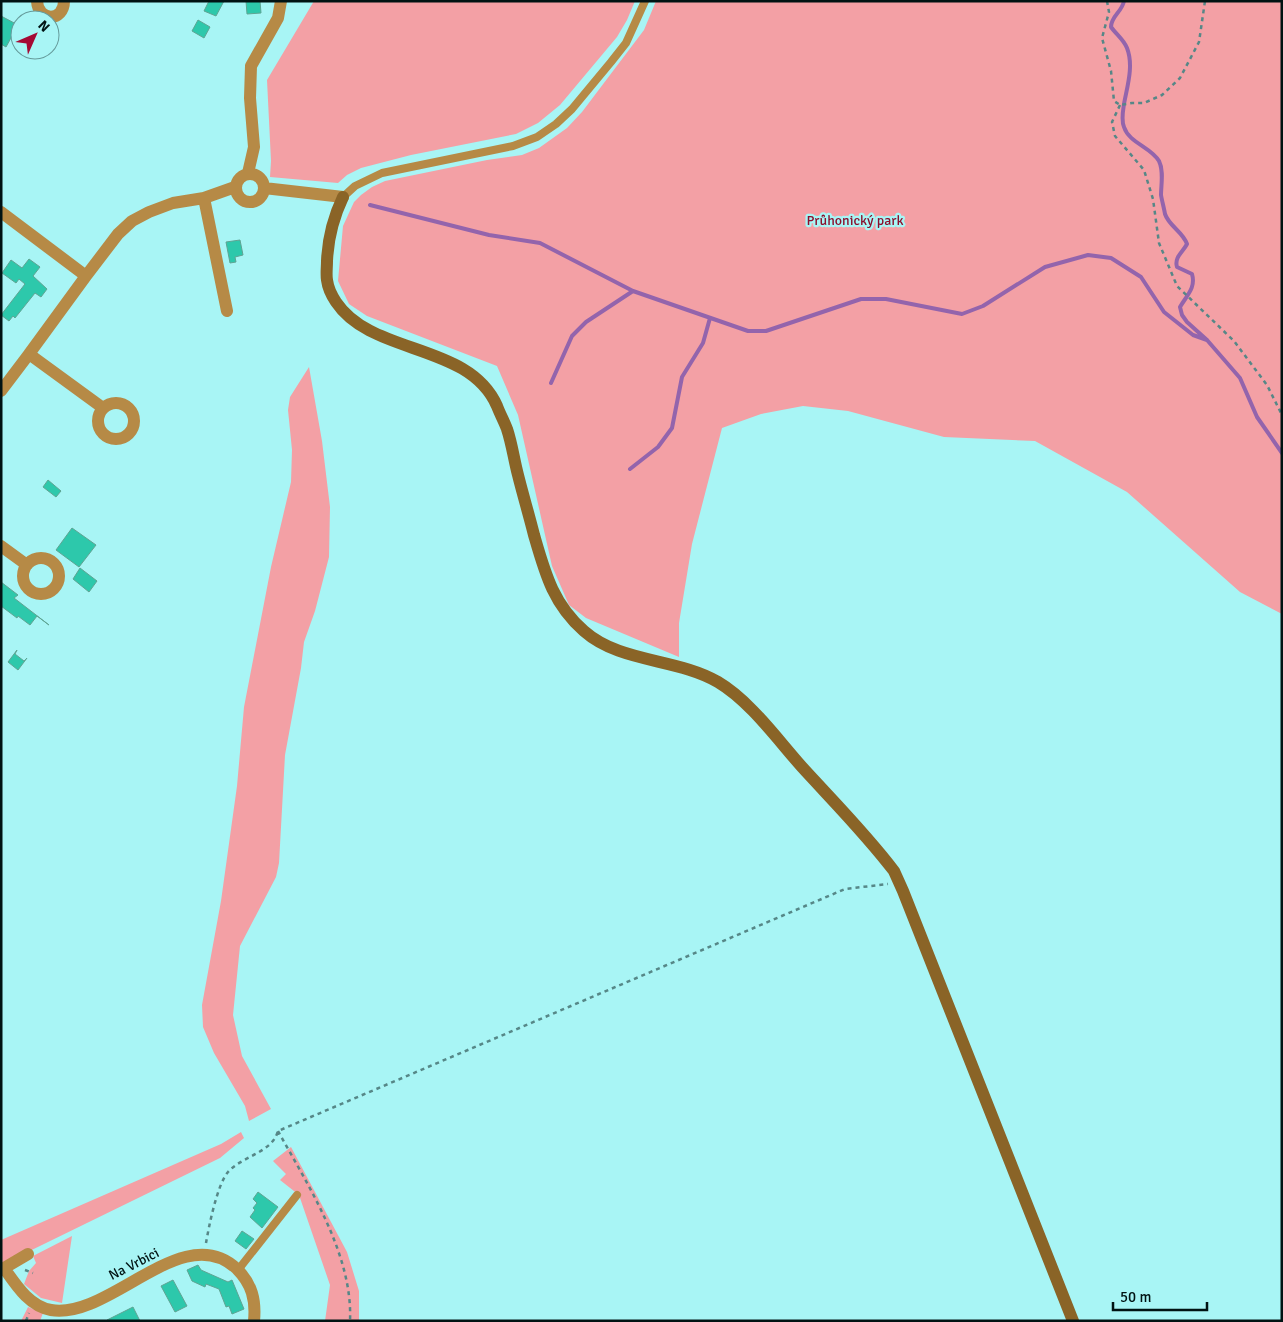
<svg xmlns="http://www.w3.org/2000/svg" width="1283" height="1322" font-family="Signika,sans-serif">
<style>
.green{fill:#f3a0a5}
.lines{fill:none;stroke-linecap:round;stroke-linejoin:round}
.stream{stroke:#9364ac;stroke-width:4}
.building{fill:#2dc8ab;stroke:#5fa493}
.path{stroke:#568787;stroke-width:2.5;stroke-dasharray:4 4;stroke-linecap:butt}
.lane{stroke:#b68a46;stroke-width:8}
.street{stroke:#b68a46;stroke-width:12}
.secondary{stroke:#8a6427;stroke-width:12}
.labels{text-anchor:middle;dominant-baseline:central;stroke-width:4.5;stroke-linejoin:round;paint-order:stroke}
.park-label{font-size:14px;fill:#8b0f2c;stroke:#a8f5f5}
.street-label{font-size:14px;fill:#001313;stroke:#a8f5f5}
</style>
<rect width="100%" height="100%" fill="#a8f5f5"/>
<path class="green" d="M 314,1 L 635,1 L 627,20 L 617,37 L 560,105 L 538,123 L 516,134 L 411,155 L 361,168 L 347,175 L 338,183 L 270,177 L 271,161 L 267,80 Z
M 656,1 L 1282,1 L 1282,614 L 1240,592 L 1127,492 L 1035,441 L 944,437 L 848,411 L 803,406 L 761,414 L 722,428 L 692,544 L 679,623 L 679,657 L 586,618 L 569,605 L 552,566 L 518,415 L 497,366 L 367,316 L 349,304 L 338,281 L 343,226 L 354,202 L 361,195 L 372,187 L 385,181 L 487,160 L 522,155 L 539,148 L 567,128 L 582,112 L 644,30 Z
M 309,367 L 322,441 L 330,507 L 329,557 L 315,611 L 304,642 L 301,668 L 285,755 L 279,863 L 276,877 L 240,946 L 233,1015 L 242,1056 L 271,1109 L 249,1121 L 245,1106 L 214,1053 L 203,1027 L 202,1005 L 221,901 L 237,786 L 244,707 L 271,567 L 291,482 L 292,450 L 288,410 L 290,397 Z
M 241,1132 L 244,1138 L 220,1158 L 1,1265 L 1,1240 L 221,1144 Z
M 291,1147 L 347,1252 L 359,1291 L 359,1321 L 325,1321 L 330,1285 L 299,1195 L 280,1180 L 286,1174 L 273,1161 Z
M 72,1236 L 62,1303 L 41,1298 L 24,1284 L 29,1271 L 36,1263 L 33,1256 Z
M 28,1307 L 43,1313 L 40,1321 L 21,1321 Z"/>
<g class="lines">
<path class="stream" d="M 1124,1 C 1122,12 1111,16 1111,27 C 1116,34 1124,40 1127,48 C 1134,66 1127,87 1124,104 C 1123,111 1121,120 1124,127 C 1129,143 1151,147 1159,161 C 1164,171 1161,185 1161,195 C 1162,201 1164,208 1165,214 C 1169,226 1183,232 1187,244 C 1183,252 1174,257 1177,267 L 1192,274 C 1196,288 1187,295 1180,307 L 1182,315 L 1187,322 L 1207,340 L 1240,378 L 1257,417 L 1282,453
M 370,205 L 489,235 L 540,243 L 633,291 L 748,331 L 766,331 L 861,299 L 886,299 L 962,314 L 983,306 L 1045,267 L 1088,255 L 1111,258 L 1141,277 L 1164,312 L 1193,335 L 1207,340
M 551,383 L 572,336 L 586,322 L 633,291
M 630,469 L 658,447 L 672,428 L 682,377 L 703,343 L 710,318"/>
</g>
<path class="building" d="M 209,1 L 224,1 L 216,16 L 204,11 Z
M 246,1 L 260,1 L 261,13 L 247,14 Z
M 1,16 L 18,25 L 6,47 L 1,44 Z
M 198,20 L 210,27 L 204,38 L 192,31 Z
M 240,240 L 243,255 L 235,257 L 236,262 L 230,263 L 226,242 Z
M 29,259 L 40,267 L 33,276 L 47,289 L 41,297 L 35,293 L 15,318 L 13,316 L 9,321 L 1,315 L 25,284 L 19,279 L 16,283 L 2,273 L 11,260 L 22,268 Z
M 48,480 L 61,491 L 56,497 L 43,487 Z
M 72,528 L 96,545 L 79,567 L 56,550 Z
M 80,568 L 97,581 L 89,592 L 73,579 Z
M 1,582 L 18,595 L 14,598 L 49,625 L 37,616 L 30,625 L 18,616 L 17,618 L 1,606 Z
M 17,650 L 15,654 L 24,661 L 27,658 L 18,670 L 8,662 Z
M 258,1192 L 278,1207 L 262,1228 L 250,1217 L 255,1210 L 253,1208 L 257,1203 L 253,1199 Z
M 242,1231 L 254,1239 L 246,1249 L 235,1241 Z
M 198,1265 L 201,1270 L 228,1282 L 232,1280 L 244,1309 L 232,1314 L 229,1306 L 226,1307 L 219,1289 L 206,1284 L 205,1287 L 192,1281 L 187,1270 Z
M 173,1280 L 187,1306 L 175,1312 L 161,1286 Z
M 133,1307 L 140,1321 L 107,1321 L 107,1320 Z"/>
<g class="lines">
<path class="path" d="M 1107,1 L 1109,12 L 1102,38 L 1111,71 L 1114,101 L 1120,105 L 1132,103 L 1144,103 L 1162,95 L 1180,78 L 1199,42 L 1205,1
M 1120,105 L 1112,122 L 1115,136 L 1144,170 L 1153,199 L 1159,243 L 1177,286 L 1234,341 L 1267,385 L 1282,415
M 278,1131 C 309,1187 353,1255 350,1321
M 206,1243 C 209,1226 217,1185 228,1172 C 242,1156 272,1153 278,1131 L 845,889 L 888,884
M 25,1270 L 33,1273
M 26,1321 L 29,1313"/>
<path class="lane" d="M 343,197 L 355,186 L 382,173 L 513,146 L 537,137 L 556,124 L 572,109 L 611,62 L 626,43 L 645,1
M 238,1270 L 297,1195"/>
<path class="street" d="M 37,1 C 38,22 64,22 64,1
M 248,173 L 254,147 L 250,98 L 251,66 L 278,18 L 281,1
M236 188a14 14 0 1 1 28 0a14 14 0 1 1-28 0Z
M 264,188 L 343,197
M 204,198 L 227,311
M 1,212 L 86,276
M 1,391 L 29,354
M98 421a18 18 0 1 1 36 0a18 18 0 1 1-36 0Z
M 103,408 L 29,354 L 86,276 L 118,234 L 132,221 L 149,212 L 173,203 L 204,198 L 235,187
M 1,546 L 27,565
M23 576a18 18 0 1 1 36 0a18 18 0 1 1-36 0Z
M 4,1268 C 16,1285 29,1306 51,1310 C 110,1320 183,1218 237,1269 C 252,1284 256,1300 254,1321
M 1,1270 L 28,1254"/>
<path class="secondary" d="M 343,197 C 333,218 328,238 327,261 C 327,268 326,274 327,280 C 328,288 332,296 336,302 C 372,356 469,342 497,406 C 500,414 504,421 507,429 C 512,444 514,460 518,475 C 523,495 529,515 534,535 C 545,573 553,604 584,631 C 620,663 677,658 718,682 C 750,701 777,739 802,767 C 833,801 866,834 894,871 L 903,891 L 1073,1321"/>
</g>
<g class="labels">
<g class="park-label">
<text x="855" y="220">Průhonický park</text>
</g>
<g class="street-label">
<text transform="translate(134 1264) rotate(-27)">Na Vrbici</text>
</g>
</g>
<rect width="1283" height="1322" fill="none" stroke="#001313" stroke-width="5"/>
<g transform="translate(35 35) rotate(45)"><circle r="24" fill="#a8f5f5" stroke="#659b9b"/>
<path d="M0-4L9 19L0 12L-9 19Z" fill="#a50934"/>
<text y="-8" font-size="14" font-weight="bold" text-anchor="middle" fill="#001313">N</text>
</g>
<path d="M1113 1302v8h94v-8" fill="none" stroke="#001313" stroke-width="2.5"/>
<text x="1120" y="1302" font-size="15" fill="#001313" stroke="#a8f5f5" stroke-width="4" paint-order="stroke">50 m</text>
</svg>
